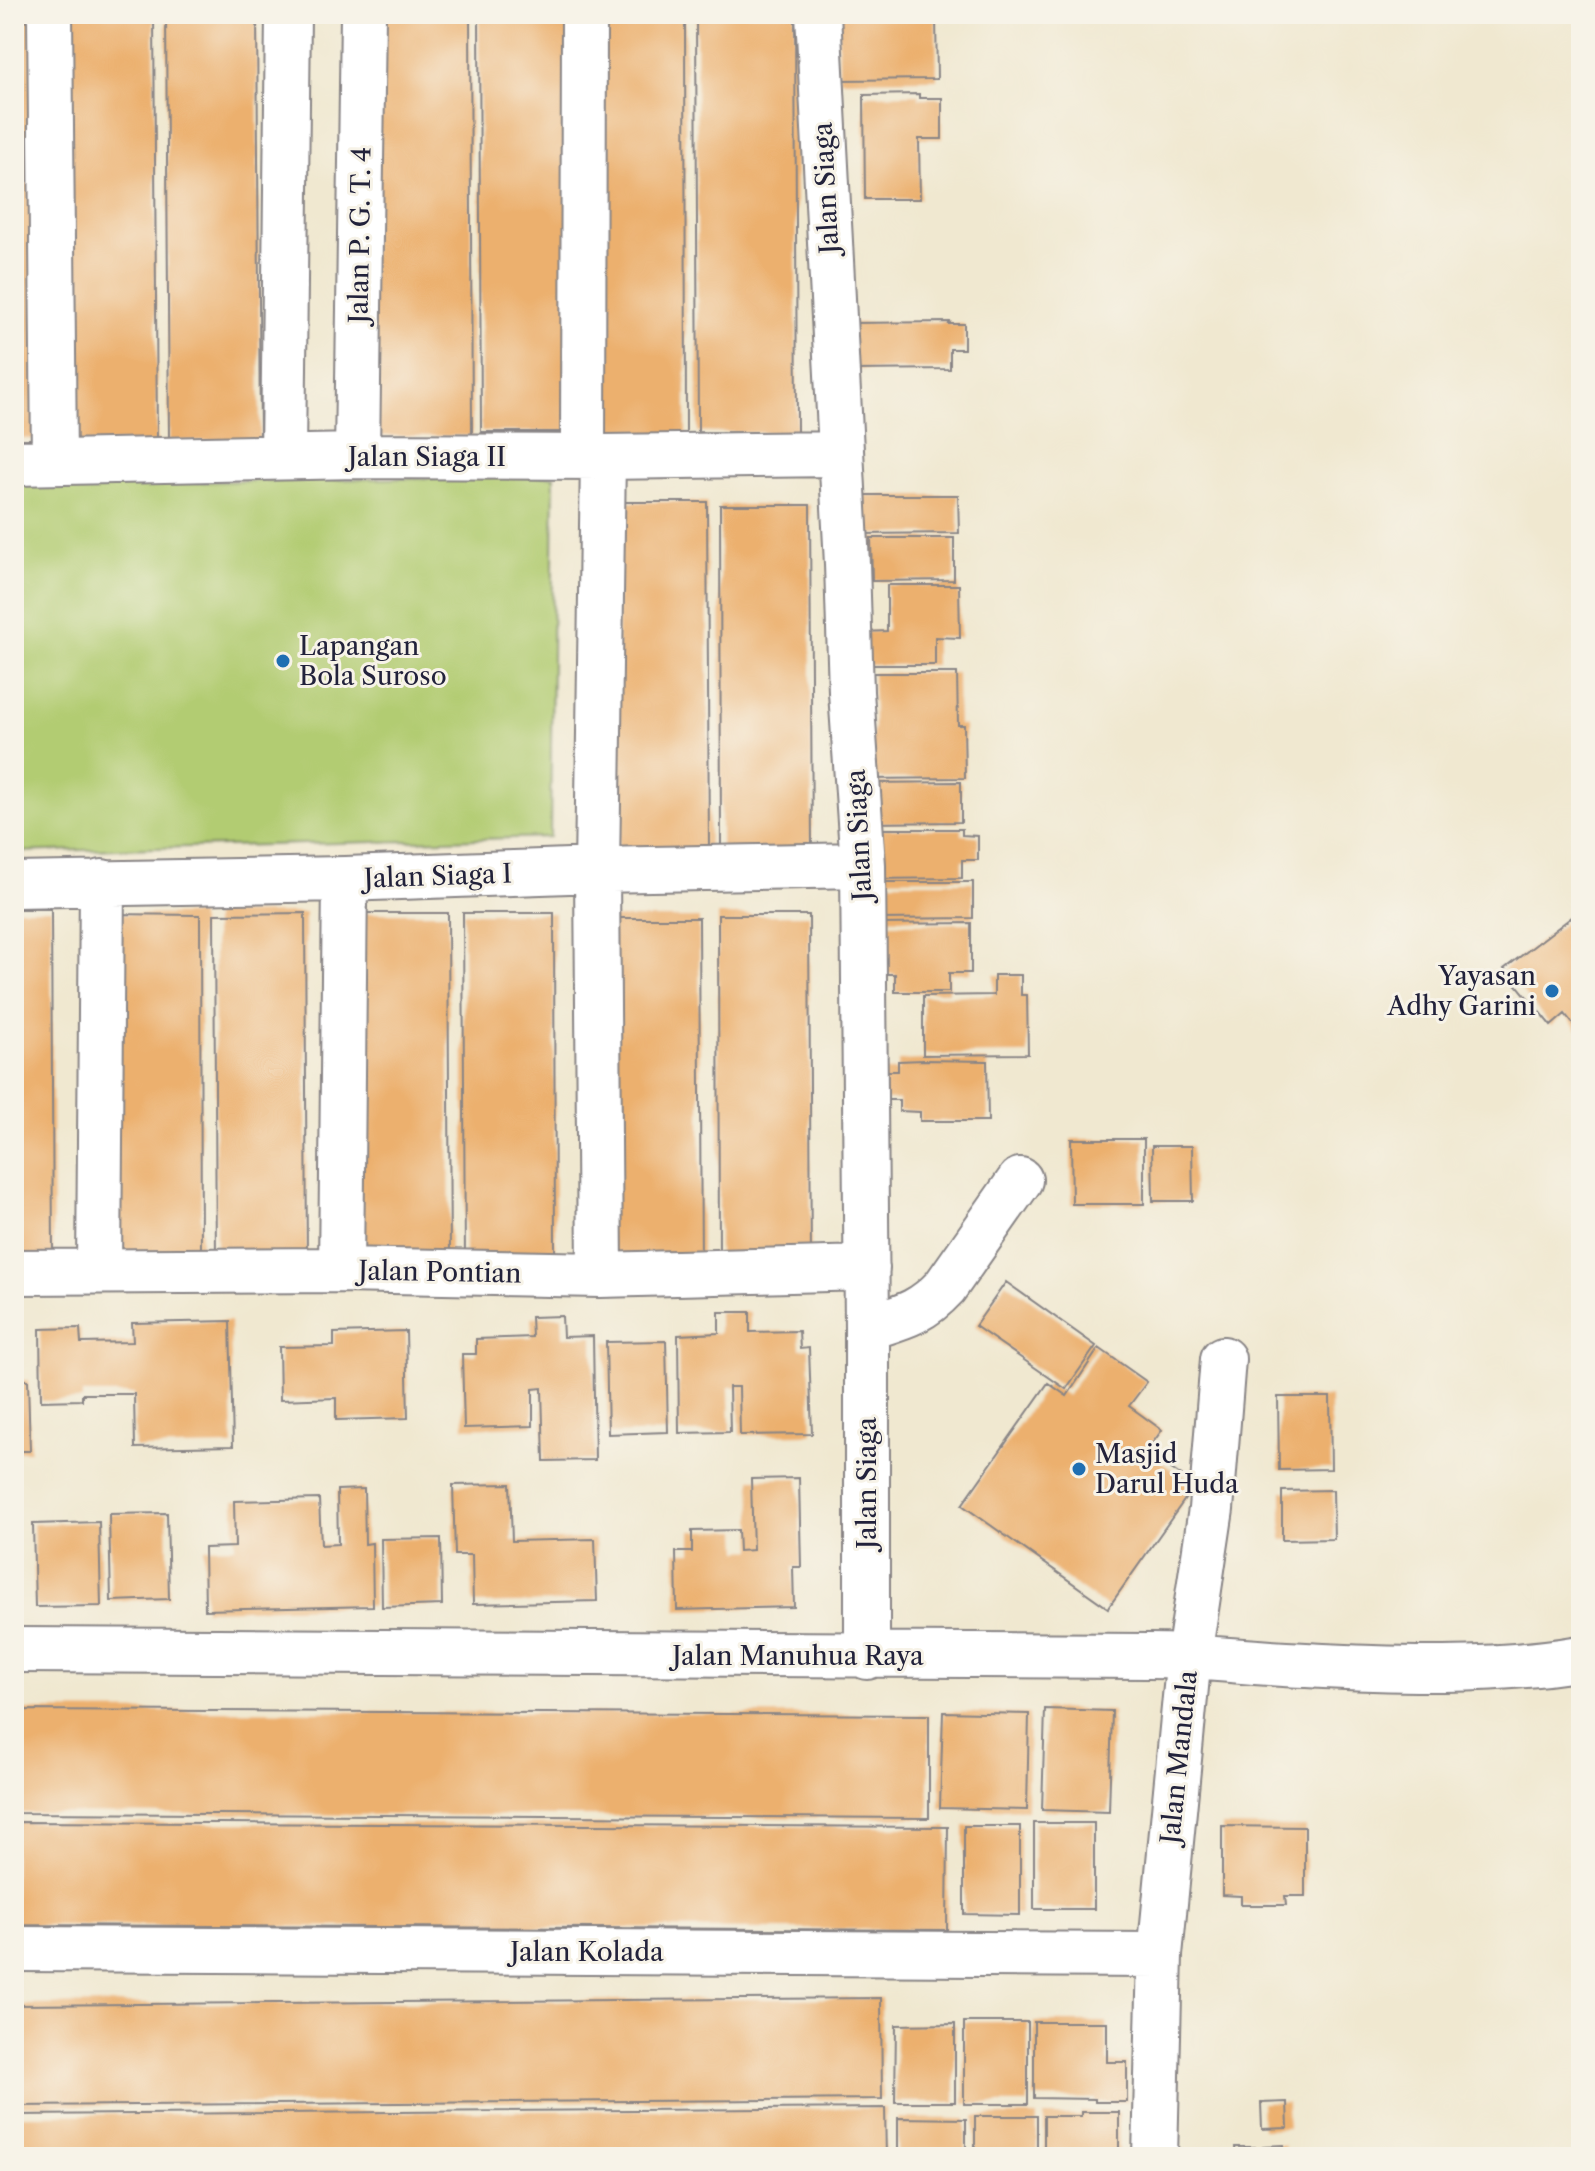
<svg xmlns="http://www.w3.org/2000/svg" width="1595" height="2171" font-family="'Libre Caslon Text',serif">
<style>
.green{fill:#b2cc72;stroke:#6a7756;stroke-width:2}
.building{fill:#ecb06e}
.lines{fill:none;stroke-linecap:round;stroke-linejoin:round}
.minor-casing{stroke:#898586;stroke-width:48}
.minor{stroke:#fff;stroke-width:44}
.poi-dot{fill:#1f6fb2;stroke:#f7f3e8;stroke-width:3}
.labels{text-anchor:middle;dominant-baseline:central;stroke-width:6;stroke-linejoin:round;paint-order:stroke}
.street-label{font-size:26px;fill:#22223b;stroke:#f7f3e8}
.poi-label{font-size:26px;fill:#22223b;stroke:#f7f3e8;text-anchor:start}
</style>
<rect width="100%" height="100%" fill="#f7f3e8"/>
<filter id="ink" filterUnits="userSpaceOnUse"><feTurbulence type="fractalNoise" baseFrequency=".0125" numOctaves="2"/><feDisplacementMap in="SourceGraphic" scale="16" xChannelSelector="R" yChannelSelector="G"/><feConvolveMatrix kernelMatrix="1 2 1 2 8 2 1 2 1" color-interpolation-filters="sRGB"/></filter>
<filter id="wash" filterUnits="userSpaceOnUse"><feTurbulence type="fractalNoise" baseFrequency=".006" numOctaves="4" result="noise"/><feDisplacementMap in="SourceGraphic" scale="32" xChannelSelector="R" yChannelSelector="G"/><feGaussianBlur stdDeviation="1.8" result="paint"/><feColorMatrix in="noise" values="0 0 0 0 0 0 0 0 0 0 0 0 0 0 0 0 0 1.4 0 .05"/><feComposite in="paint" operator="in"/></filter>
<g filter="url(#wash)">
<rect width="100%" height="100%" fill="#f0e8d0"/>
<path class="green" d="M 554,476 L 550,837 L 14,852 L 14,485 Z"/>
<g id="blocks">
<path class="building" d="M 14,14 L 43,14 L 46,439 L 14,439 Z
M 63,14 L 154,14 L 157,443 L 66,443 Z
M 166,14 L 257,14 L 260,441 L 169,441 Z
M 372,14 L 470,14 L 472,436 L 373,436 Z
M 479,14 L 578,14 L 579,432 L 481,432 Z
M 586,14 L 685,14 L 686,434 L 588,434 Z
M 696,14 L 795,14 L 797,433 L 698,432 Z
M 838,14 L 898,14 L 898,18 L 936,18 L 937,79 L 839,80 Z
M 919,94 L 919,98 L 942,98 L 942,139 L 919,139 L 920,199 L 865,199 L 864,95 Z
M 950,322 L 949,324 L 964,324 L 964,349 L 950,349 L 950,369 L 853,370 L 852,323 Z
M 858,495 L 958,495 L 959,533 L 859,534 Z
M 617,502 L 707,502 L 709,853 L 618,853 Z
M 720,505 L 810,505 L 812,855 L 721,855 Z
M 871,538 L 954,538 L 954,580 L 872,581 Z
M 887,585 L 959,585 L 960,638 L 935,637 L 935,665 L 865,665 L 864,632 L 887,631 Z
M 873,673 L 957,673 L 958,725 L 964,725 L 965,778 L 863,779 L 874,726 Z
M 961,782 L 961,822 L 867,823 L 867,783 Z
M 870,829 L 962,829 L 962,835 L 978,836 L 978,860 L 962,860 L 962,878 L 870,879 Z
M 877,882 L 973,882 L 973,918 L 878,919 Z
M 14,909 L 51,909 L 53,1259 L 14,1259 Z
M 1581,910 L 1581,1034 L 1565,1014 L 1551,1026 L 1504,969 Z
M 305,913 L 307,1263 L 216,1264 L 214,914 Z
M 357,913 L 448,913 L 450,1263 L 359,1263 Z
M 463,913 L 554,913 L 555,1263 L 465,1263 Z
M 109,914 L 200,915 L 201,1265 L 110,1265 Z
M 718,915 L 809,915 L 811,1265 L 719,1265 Z
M 609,918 L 699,918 L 701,1268 L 610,1268 Z
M 971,923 L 971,973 L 949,973 L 949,992 L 895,992 L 895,974 L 880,974 L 879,924 Z
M 994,975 L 1021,975 L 1021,995 L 1027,995 L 1028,1054 L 923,1055 L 923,996 L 994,995 Z
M 924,1060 L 987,1061 L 988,1121 L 920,1121 L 920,1112 L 899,1111 L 899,1100 L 873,1100 L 873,1071 L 898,1071 L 898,1061 Z
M 1071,1139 L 1144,1139 L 1144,1204 L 1072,1204 Z
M 1152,1146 L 1192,1146 L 1193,1201 L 1153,1201 Z
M 1006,1282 L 1096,1346 L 1066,1389 L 975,1326 Z
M 719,1312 L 750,1312 L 750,1332 L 799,1331 L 800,1349 L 809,1348 L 812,1434 L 740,1435 L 739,1387 L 729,1387 L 730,1432 L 679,1433 L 678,1335 L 719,1333 Z
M 562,1316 L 563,1337 L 593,1336 L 595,1460 L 544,1461 L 542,1388 L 533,1389 L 533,1426 L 464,1428 L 462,1354 L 476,1354 L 476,1339 L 532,1337 L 531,1317 Z
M 230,1321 L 233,1446 L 135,1448 L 134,1394 L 82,1394 L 82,1400 L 41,1401 L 40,1329 L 80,1328 L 81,1343 L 133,1342 L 132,1323 Z
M 406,1331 L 408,1418 L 336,1420 L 336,1398 L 280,1400 L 279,1347 L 334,1346 L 334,1333 Z
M 666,1341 L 668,1432 L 608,1434 L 606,1342 Z
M 1099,1348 L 1147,1382 L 1129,1406 L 1162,1430 L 1146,1452 L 1195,1485 L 1108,1608 L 962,1505 L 1048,1383 L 1067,1396 Z
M 14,1380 L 28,1380 L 30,1451 L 14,1451 Z
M 1278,1397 L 1330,1397 L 1331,1469 L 1279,1470 Z
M 799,1478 L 801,1567 L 793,1567 L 794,1607 L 677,1610 L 676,1552 L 692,1552 L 692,1531 L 738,1530 L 739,1551 L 753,1550 L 751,1479 Z
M 510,1484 L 512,1541 L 595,1539 L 597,1601 L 473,1604 L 472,1555 L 455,1555 L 453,1485 Z
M 364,1489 L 365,1544 L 372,1543 L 373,1606 L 205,1610 L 204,1548 L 235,1547 L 234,1501 L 319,1499 L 321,1545 L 338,1544 L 337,1490 Z
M 1333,1490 L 1334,1539 L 1282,1540 L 1282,1491 Z
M 167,1513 L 169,1599 L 111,1601 L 109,1514 Z
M 99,1522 L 101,1606 L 35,1607 L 33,1524 Z
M 441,1538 L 442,1605 L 382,1607 L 381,1539 Z
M 1045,1709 L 1112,1711 L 1109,1812 L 1042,1810 Z
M 14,1710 L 929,1715 L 929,1818 L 14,1813 Z
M 943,1712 L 1029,1714 L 1027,1810 L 940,1808 Z
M 14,1822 L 948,1827 L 947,1930 L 14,1925 Z
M 1034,1823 L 1094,1823 L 1094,1909 L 1034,1909 Z
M 964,1826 L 1020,1826 L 1020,1915 L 964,1914 Z
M 1222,1826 L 1305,1827 L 1305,1896 L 1285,1896 L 1286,1905 L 1241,1905 L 1241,1896 L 1222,1895 Z
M 881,1998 L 882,2099 L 14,2106 L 14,2005 Z
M 964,2022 L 1028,2022 L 1028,2104 L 964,2104 Z
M 1034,2022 L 1107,2022 L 1107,2062 L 1127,2062 L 1127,2102 L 1095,2102 L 1095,2099 L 1034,2098 Z
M 955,2024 L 955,2102 L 895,2102 L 896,2025 Z
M 1287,2102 L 1288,2128 L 1262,2129 L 1261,2103 Z
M 885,2108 L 886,2157 L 14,2157 L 14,2115 Z
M 1081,2112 L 1119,2112 L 1119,2153 L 1096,2153 L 1096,2157 L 1044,2157 L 1044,2116 L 1081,2116 Z
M 975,2116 L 1037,2116 L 1037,2157 L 975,2157 Z
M 898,2118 L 966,2119 L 966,2157 L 898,2157 Z
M 1284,2145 L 1285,2157 L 1264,2157 L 1263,2146 Z
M 1235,2147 L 1255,2147 L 1256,2157 L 1236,2157 Z"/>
</g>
</g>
<g filter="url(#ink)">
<use href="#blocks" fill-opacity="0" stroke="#898586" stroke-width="2"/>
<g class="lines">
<defs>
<path id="minor" d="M 50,14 L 54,462
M 818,14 L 847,564 L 851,692 L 863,865 L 867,1328 L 867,1657
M 357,456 L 363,14
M 283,457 L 288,14
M 583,457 L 584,14
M 14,463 L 357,456 L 603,457 L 840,454
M 14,885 L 345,879 L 597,870 L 863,865
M 341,1270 L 345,879
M 99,1271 L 102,882
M 14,1272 L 341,1270 L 600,1275 L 867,1268
M 600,1275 L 597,870 L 603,457
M 867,1328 C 901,1317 920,1314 945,1287 L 1020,1180
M 14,1650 C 392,1653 770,1657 1149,1656 C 1201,1656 1253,1663 1306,1665 C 1394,1670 1494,1673 1581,1658
M 14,1949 L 1160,1955
M 1155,2157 L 1160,1955 L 1189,1656 L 1211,1509 L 1223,1359"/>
</defs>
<use href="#minor" class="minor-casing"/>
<use href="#minor" class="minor"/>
</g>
</g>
<g class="poi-dot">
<circle cx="283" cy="661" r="8"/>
<circle cx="1552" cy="991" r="8"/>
<circle cx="1079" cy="1469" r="8"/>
</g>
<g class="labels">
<g class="street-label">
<text transform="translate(826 188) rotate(-93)">Jalan Siaga</text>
<text transform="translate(360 235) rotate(-89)">Jalan P. G. T. 4</text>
<text x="427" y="457">Jalan Siaga II</text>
<text transform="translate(859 835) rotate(-93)">Jalan Siaga</text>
<text transform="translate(438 876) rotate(-2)">Jalan Siaga I</text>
<text transform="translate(440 1272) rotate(1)">Jalan Pontian</text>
<text transform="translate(867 1483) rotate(-90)">Jalan Siaga</text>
<text x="798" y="1656">Jalan Manuhua Raya</text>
<text transform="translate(1179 1757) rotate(-84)">Jalan Mandala</text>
<text x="587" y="1952">Jalan Kolada</text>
</g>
<g class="poi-label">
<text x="299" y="646">Lapangan<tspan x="299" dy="30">Bola Suroso</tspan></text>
<text x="1536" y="976" text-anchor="end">Yayasan<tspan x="1536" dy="30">Adhy Garini</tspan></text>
<text x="1095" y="1454">Masjid<tspan x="1095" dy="30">Darul Huda</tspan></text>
</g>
</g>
<rect width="1595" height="2171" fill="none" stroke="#f7f3e8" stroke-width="48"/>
</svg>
